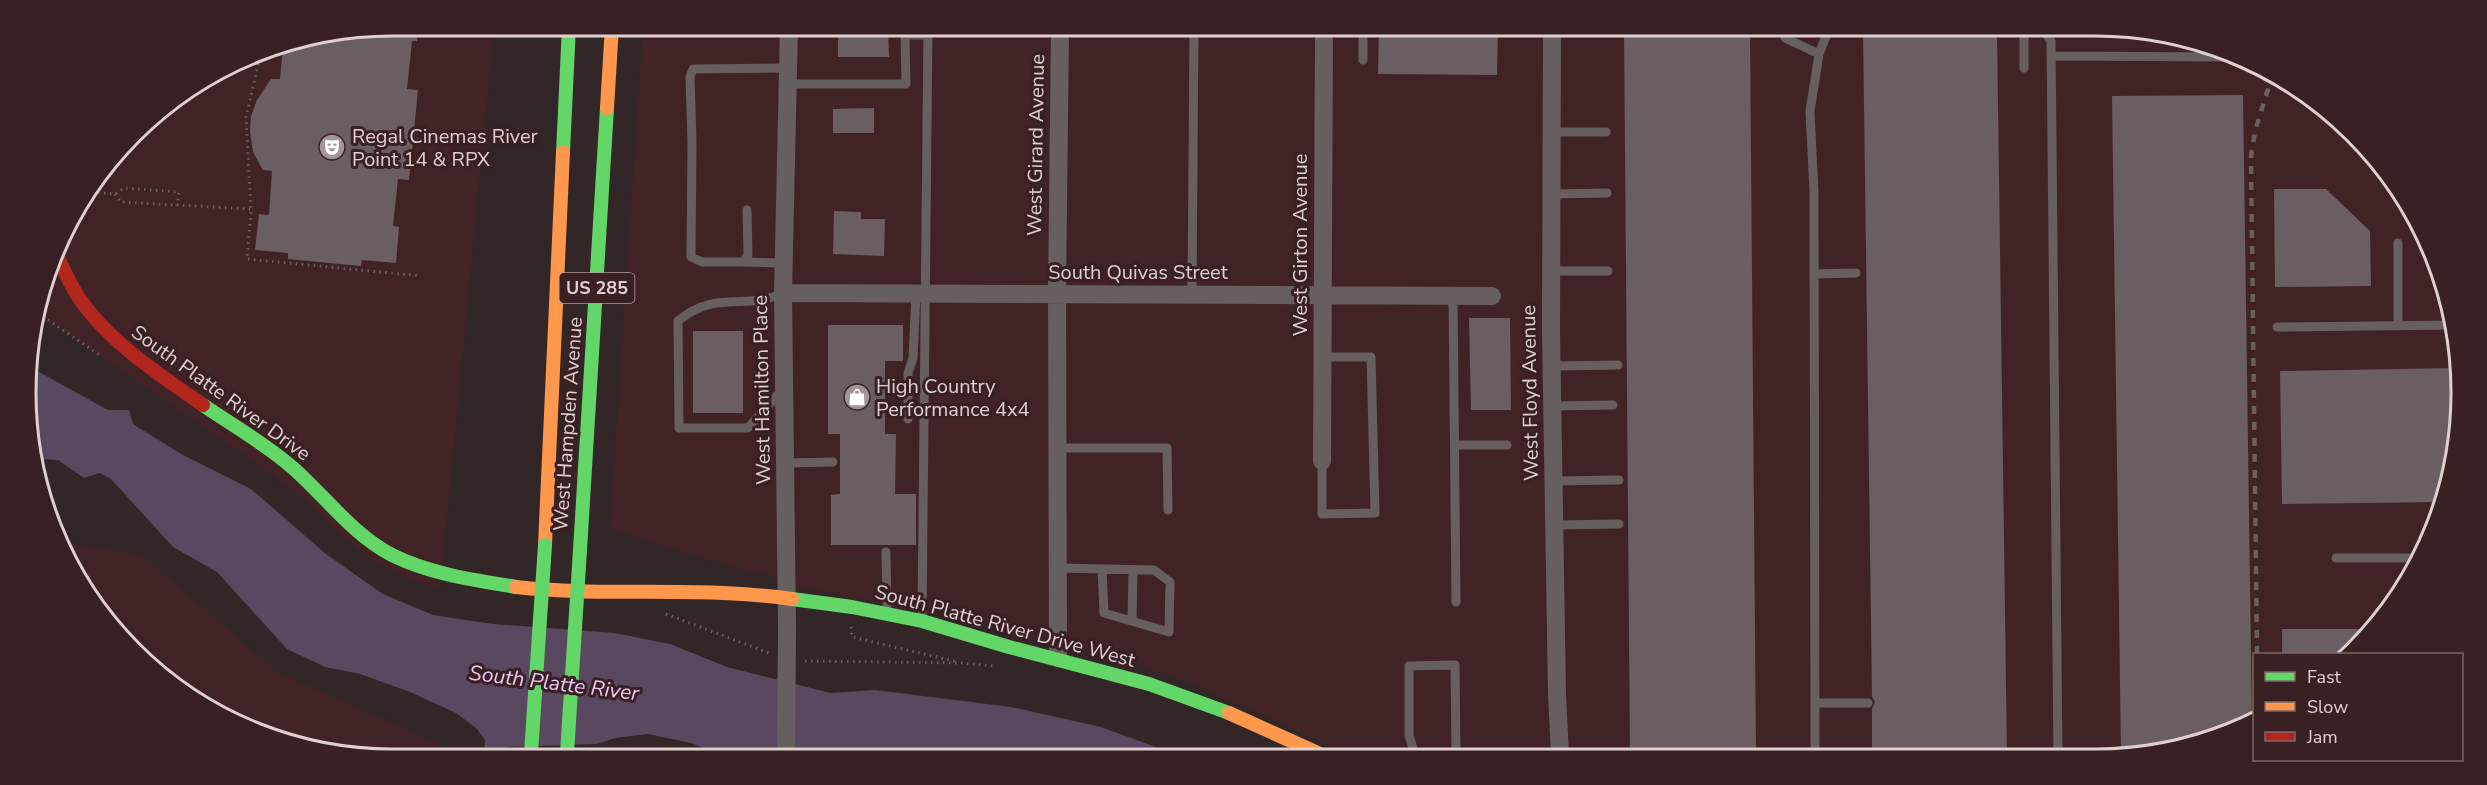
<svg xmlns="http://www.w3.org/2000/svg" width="2487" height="785" font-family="'Nunito Sans',sans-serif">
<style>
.built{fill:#412326}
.water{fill:#59485f}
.building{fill:#6a5e62}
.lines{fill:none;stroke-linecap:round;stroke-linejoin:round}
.path{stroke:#6a6261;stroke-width:3;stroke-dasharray:1.5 4.5;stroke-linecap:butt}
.lane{stroke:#665f5e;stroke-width:9}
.street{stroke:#665f5e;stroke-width:18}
.fast{stroke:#63d668;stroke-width:14}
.slow{stroke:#ff974d;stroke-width:14}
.jam{stroke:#b3261e;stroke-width:14}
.rail{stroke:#67605f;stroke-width:4.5;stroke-dasharray:8 8;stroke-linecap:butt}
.street-bridge{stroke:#665f5e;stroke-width:18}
.fast-bridge{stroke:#63d668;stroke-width:14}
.labels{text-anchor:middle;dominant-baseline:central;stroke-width:6;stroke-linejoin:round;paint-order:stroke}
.shield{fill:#392022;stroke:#ae9a9c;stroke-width:1.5}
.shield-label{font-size:18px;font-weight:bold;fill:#e0cfd0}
.poi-label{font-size:20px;fill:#e0cfd0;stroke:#392022;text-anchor:start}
.street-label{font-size:20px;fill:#e0cfd0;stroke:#392022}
.water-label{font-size:21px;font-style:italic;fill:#ebc7f8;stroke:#392022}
.rim{fill:none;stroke:#e0cfd0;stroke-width:3}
</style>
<rect width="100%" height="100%" fill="#332627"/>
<path class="built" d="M 393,26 L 494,26 L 440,589 L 405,577 L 377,563 L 346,540 L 300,495 L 269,472 L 38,313 L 64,230 L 150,117 L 252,53 Z
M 643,27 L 2166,33 L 2299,88 L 2400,189 L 2455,321 L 2454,464 L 2412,576 L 2354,652 L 2351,654 L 2254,654 L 2254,722 L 2143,756 L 1350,755 L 1194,684 L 1112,656 L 997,628 L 795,585 L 769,574 L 753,573 L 610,529 Z
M 63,542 L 143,556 L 277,672 L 460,753 L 321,752 L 189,698 L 88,597 Z"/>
<path class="water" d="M 30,367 L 108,410 L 129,410 L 133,424 L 181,454 L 251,489 L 326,554 L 383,594 L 433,615 L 493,624 L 615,633 L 670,644 L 727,667 L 831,693 L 875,690 L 1011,707 L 1101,727 L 1175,754 L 717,753 L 691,743 L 648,734 L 615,738 L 597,744 L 507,747 L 504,753 L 484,753 L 485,740 L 476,728 L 456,713 L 410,692 L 360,674 L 325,667 L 287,649 L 217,572 L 173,547 L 111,479 L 100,473 L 84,478 L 58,460 L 36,459 Z"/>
<path class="building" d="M 393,26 L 418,26 L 417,41 L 412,41 L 407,89 L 418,90 L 409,180 L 398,179 L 393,226 L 399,227 L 396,263 L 362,260 L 361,266 L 288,259 L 288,253 L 255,250 L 259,214 L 269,215 L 272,171 L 263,170 L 253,152 L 250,132 L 251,116 L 257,100 L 271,79 L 280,79 L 283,47 Z
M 838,27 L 888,27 L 889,57 L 838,57 Z
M 1379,29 L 1498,30 L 1497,75 L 1378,74 Z
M 1624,30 L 1750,31 L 1756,755 L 1630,755 Z
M 1863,31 L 1997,32 L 2007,756 L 1872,756 L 1872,709 L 1875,702 L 1872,697 Z
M 2243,95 L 2252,723 L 2143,756 L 2121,756 L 2112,96 Z
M 874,108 L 874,133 L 833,133 L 833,109 Z
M 2274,189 L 2326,189 L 2370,231 L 2371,286 L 2275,287 Z
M 834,211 L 861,212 L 861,219 L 885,219 L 884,256 L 833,254 Z
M 1469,318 L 1510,318 L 1511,410 L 1471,410 Z
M 828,325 L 903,325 L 903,361 L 885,361 L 885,434 L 896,434 L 895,494 L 916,494 L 916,545 L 831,545 L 831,495 L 840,494 L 840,434 L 828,434 Z
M 693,331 L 743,331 L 743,413 L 693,413 Z
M 2454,368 L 2454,464 L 2440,502 L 2282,504 L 2280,371 Z
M 2282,629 L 2372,629 L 2351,654 L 2282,654 Z"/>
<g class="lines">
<path class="path" d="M 261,52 L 246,117 L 251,210 L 247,259 L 421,276
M 92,192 L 115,194 L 124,188 L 179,192 L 177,206
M 115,194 L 121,202 L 250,209
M 38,313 L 101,356
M 666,614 L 769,653
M 851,627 L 852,637 L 958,662
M 805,661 L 963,663 L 993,666"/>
<path class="lane" d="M 1785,31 L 1785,38 L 1819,54 L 1828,31
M 2045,32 L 2051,41 L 2058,756
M 2051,56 L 2225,57
M 1363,60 L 1363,29
M 2024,68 L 2024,32
M 2288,83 L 2319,108
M 788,84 L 906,84 L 905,35 L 929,35
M 1552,132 L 1606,132
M 1552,194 L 1607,193
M 747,210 L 748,255 L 743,262 L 702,262 L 691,257 L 692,142 L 690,77 L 693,69 L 788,68
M 2398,243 L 2398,326
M 743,262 L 784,263
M 1551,271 L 1608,271
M 1814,274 L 1856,273
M 1192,295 L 1194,29
M 1453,296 L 1456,602
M 2277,327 L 2455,325
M 1322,357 L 1371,357 L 1375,513 L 1322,514 L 1322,461
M 1551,366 L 1618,365
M 783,389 L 748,428 L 679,428 L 678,321 C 716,289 745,311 783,293
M 1552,406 L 1613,405
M 908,419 L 908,373 L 913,358 L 916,294
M 1455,445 L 1507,445
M 1057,448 L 1167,448 L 1168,510
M 785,463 L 833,462
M 1553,481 L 1619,480
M 1554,525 L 1619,524
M 886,552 L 887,611
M 2336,558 L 2419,558
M 1057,568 L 1154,570 L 1170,582 L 1169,632 L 1104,613 L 1102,569
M 922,618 L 928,28
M 1132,621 L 1133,570
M 1815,703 L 1868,703
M 1415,755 L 1409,735 L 1409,666 L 1455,665 L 1456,755
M 1815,756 L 1814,193 L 1810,111 L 1819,54"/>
<path class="street" d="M 1552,30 L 1551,331 L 1557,694 L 1560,755
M 783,293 L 1492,296
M 1322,461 L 1324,29
M 787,628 L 783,293 L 789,27
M 1058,658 L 1057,294 L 1060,28"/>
<path class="fast" d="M 563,152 L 569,26
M 203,405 C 232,425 266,444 293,468 C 325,496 353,535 392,555 C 430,574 474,580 516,587
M 580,550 L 607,108
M 792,599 L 852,607 L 922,621 L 1009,647 L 1149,684 L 1229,713"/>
<path class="slow" d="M 607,108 L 612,26
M 545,545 L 563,152
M 516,587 C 607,597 700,586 792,599
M 1229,713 L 1322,755"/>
<path class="jam" d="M 56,253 C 65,273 74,293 88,310 C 119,349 162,376 203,405"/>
<path class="rail" d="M 2257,654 L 2251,157 L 2255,131 L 2272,76"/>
<path class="street-bridge" d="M 786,753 L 787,628"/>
<path class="fast-bridge" d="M 531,753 L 545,545
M 567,753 L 580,550"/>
</g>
<defs>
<symbol id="theatre-disc" viewBox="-11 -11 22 22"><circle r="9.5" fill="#a39495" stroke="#392022"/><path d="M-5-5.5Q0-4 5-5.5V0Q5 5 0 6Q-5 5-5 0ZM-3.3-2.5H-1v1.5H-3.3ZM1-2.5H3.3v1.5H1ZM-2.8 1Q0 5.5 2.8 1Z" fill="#fff"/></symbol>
<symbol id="shop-disc" viewBox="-11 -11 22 22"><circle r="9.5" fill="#a39495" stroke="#392022"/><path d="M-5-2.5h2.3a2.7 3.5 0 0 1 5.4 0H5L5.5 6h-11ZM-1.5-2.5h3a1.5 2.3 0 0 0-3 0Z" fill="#fff"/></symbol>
</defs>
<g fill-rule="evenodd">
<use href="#theatre-disc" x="317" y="132" width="30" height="30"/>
<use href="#shop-disc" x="842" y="382" width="30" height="30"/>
</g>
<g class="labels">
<rect class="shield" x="559.5" y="273" width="75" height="30" rx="4.5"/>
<g class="shield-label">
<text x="597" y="288">US 285</text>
</g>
<g class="poi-label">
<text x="352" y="136">Regal Cinemas River<tspan x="352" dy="23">Point 14 &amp; RPX</tspan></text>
<text x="876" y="386">High Country<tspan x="876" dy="23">Performance 4x4</tspan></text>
</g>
<g class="street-label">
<text transform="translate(1036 145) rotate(-89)">West Girard Avenue</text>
<text transform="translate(1300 245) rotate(-90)">West Girton Avenue</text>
<text x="1138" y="272">South Quivas Street</text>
<text transform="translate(762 390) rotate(-91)">West Hamilton Place</text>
<text transform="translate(221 393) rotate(36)">South Platte River Drive</text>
<text transform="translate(1530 393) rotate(-91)">West Floyd Avenue</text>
<text transform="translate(568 424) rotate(-86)">West Hampden Avenue</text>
<text transform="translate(1005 626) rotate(15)">South Platte River Drive West</text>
</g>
<g class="water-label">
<text transform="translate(554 683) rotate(7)">South Platte River</text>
</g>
</g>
<path d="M0 0H2487V785H0ZM392 36H2095A356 356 0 0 1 2451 392V393A356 356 0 0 1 2095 749H392A356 356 0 0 1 36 393V392A356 356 0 0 1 392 36Z" fill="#392022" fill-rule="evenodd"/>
<path class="rim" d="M392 36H2095A356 356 0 0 1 2451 392V393A356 356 0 0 1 2095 749H392A356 356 0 0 1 36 393V392A356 356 0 0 1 392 36Z"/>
<rect x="2253" y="653" width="210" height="108" fill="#392022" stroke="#7c6668" stroke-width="1.5"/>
<rect x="2265" y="672" width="30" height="9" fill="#63d668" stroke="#7c6668" stroke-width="1.5"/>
<text x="2307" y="683" font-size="18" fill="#e0cfd0">Fast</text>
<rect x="2265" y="702" width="30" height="9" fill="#ff974d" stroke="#7c6668" stroke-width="1.5"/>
<text x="2307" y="713" font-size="18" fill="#e0cfd0">Slow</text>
<rect x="2265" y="732" width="30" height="9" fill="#b3261e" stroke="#7c6668" stroke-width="1.5"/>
<text x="2307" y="743" font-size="18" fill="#e0cfd0">Jam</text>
</svg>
